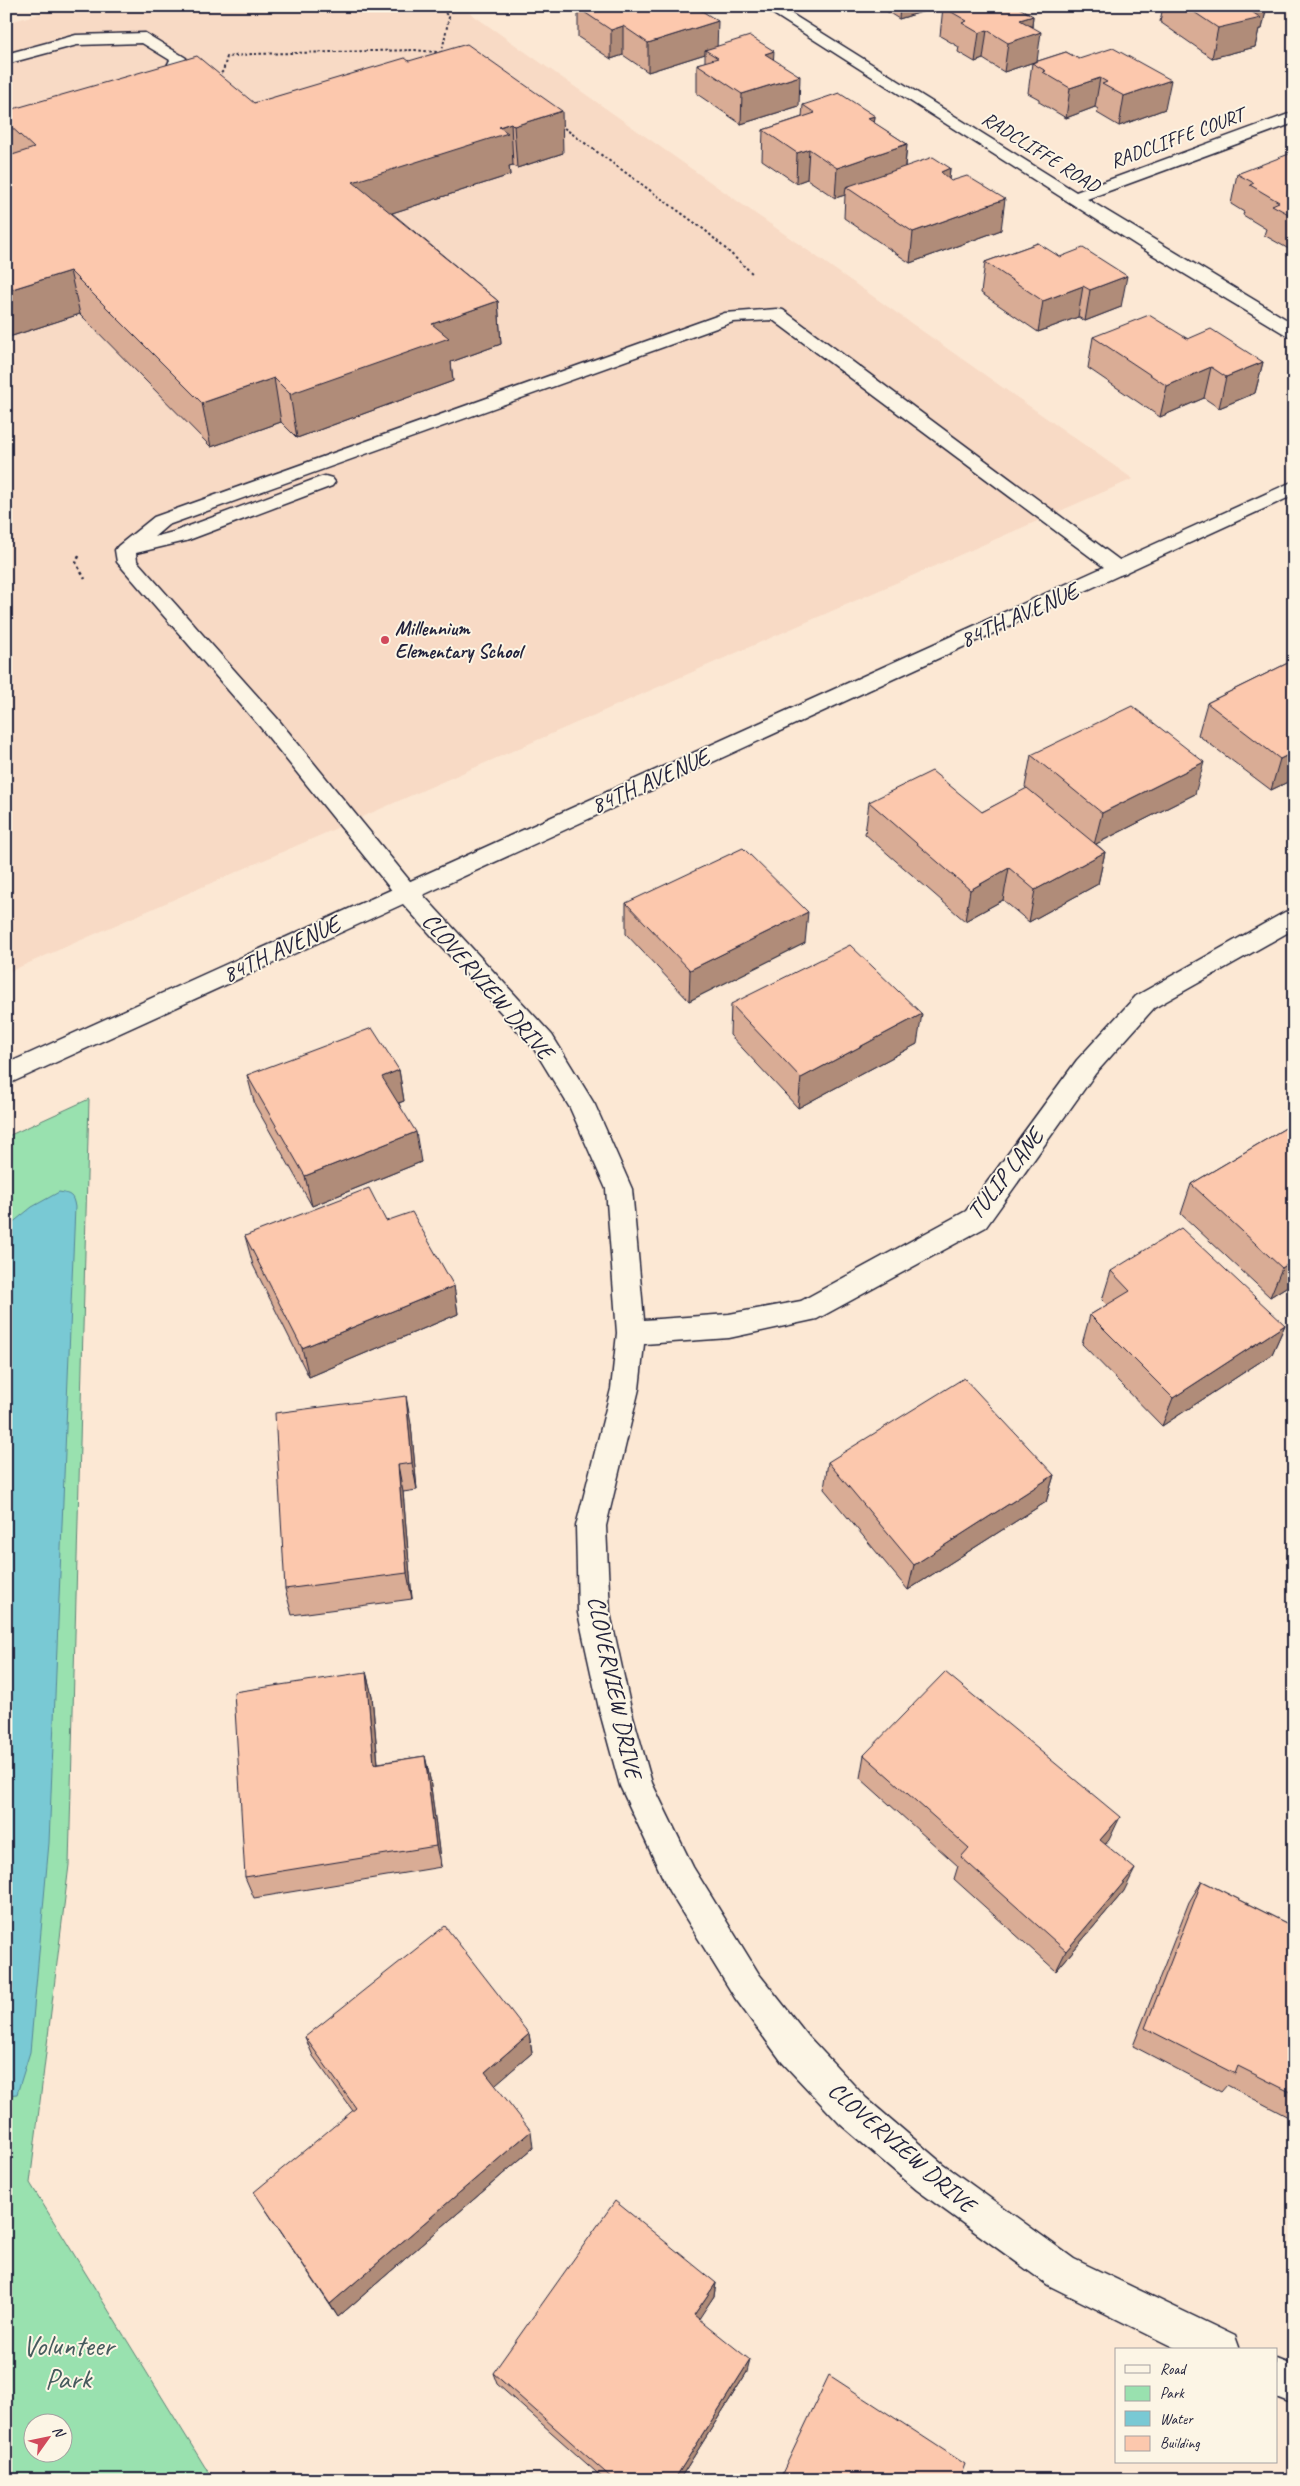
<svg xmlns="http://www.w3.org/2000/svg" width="1300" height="2486" font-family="Caveat,sans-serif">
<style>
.built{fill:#f8dac5}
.green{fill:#99e1af;stroke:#5e8275;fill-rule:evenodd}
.water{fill:#79c9d4;stroke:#568697}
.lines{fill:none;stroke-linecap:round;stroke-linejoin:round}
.lane-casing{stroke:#22223b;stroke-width:3}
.street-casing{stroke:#22223b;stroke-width:3}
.path-far1{stroke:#22223b;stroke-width:2;stroke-dasharray:2.5 2.5;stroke-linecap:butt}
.path{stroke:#22223b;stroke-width:2.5;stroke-dasharray:3 3;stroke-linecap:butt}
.lane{fill:#fcf5e5;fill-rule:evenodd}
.street{fill:#fcf5e5;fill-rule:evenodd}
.wall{fill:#d9ac95;stroke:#22223b}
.shaded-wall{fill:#b08c79;stroke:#22223b}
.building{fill:#fcc8ad;stroke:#22223b}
.poi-dot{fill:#d1495b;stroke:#fcf5e5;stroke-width:2}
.labels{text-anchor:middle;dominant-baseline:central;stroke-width:4;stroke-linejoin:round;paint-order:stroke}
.far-street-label{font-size:20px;fill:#22223b;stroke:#fcf5e5}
.far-poi-label{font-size:20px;font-weight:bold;fill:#22223b;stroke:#fcf5e5;text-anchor:start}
.street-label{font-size:24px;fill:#22223b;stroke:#fcf5e5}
.near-park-label{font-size:29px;fill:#465b5e;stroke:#fcf5e5}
</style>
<rect width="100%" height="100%" fill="#fce8d4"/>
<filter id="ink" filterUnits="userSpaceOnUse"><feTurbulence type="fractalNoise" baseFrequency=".02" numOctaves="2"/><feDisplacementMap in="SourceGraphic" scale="10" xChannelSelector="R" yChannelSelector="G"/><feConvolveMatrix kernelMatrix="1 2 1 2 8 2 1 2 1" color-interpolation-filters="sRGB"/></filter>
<g filter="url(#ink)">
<path class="built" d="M 68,6 L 460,6 L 1133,479 L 6,973 L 6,23 Z"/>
<path class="green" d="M 89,1099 L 69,1865 L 30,2183 L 205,2467 L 217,2480 L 6,2480 L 6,1137 ZM 32,2424 L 62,2424 L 62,2454 L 32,2454 Z"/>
<path class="water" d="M 59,1192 C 71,1194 73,1195 75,1207 L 49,1843 L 30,2052 L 17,2094 L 6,2095 L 6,1228 L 32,1207 Z"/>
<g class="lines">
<defs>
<path id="lane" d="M 145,33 L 186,58 L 175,81 L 151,91 L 143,86 L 145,83 L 162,75 L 170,60 L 142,43 L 77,45 L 6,64 L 6,54 L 76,35 Z
M 777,309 L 783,310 L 1126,565 L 1129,569 L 1126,573 L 1119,575 L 1112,573 L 773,320 L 733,322 L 168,525 L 154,537 L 173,532 L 318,478 L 325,476 L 332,478 L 335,482 L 332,486 L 186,541 L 136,553 L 137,561 L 277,718 L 414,886 L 418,892 L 414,898 L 406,900 L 398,898 L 261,728 L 117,562 L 115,550 L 118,546 L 154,517 L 725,313 Z"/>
<path id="street" d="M 761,6 L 779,6 L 1076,192 L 1294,112 L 1294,123 L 1087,199 L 1294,324 L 1294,337 L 1288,336 L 1138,246 Z
M 1294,481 L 1294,495 L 423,895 L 552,1035 L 595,1105 L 632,1189 L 644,1320 L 729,1314 L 801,1301 L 966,1211 L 1077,1060 L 1136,996 L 1285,912 L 1294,910 L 1294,929 L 1154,1008 L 1095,1074 L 986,1227 L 817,1319 L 729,1338 L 644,1344 L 639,1389 L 606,1526 L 610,1613 L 631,1709 L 652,1783 L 693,1867 L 759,1974 L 808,2036 L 866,2098 L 943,2164 L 1074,2259 L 1235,2336 L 1240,2350 L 1179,2350 L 1048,2285 L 917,2190 L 840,2124 L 782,2062 L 735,1998 L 669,1891 L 620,1786 L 599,1709 L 578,1613 L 576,1526 L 611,1389 L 617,1333 L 606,1189 L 570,1108 L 534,1049 L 403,904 L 6,1085 L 6,1064 Z
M 1276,2358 L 1294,2365 L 1294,2404 L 1276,2397 Z"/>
</defs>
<use href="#lane" class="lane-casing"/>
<use href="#street" class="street-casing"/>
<path class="path-far1" d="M 438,6 L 449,17 L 442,51
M 218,77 L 223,71 L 227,57 L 252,54 L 415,50 L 446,53
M 560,125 L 706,231 L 753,274"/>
<path class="path" d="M 79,556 L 76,563 L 85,579"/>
<use href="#lane" class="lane"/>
<use href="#street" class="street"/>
</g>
<path class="wall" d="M 550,6 L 574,6 L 557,11 Z
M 878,6 L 941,6 L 899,19 Z
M 1163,6 L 1267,6 L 1262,29 L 1259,29 L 1255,47 L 1212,58 L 1160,22 Z
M 943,7 L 1033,16 L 1032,27 L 1037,61 L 1004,72 L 983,59 L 975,62 L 958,52 L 959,47 L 940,36 Z
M 578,8 L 717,46 L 773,59 L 799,106 L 741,124 L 697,94 L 697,64 L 705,62 L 705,54 L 648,72 L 623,55 L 611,59 L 578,37 Z
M 1066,52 L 1165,109 L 1119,126 L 1097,113 L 1098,109 L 1095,107 L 1066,118 L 1039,102 L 1039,99 L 1028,93 L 1032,63 Z
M 409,61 L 563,153 L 517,168 L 513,165 L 509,166 L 510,175 L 392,213 L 498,301 L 501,344 L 451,362 L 453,381 L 297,438 L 281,422 L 211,447 L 80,314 L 6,338 L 6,157 L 8,156 L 6,151 L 6,111 L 254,103 Z
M 803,105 L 875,116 L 874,123 L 907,144 L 905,167 L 950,168 L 949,180 L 1001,230 L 910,263 L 844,218 L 845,195 L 835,198 L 807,179 L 796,183 L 762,160 L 763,130 L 802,117 Z
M 1294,157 L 1294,252 L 1264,235 L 1266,229 L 1243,215 L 1244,212 L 1231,204 L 1237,174 Z
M 1038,243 L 1121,307 L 1085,321 L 1078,317 L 1038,332 L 981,293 L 985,262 Z
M 1093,337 L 1188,339 L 1263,362 L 1255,393 L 1219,408 L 1204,398 L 1160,417 L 1088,368 Z
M 1294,660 L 1294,779 L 1271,790 L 1198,735 L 1207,703 Z
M 1031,755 L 1195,794 L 1096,844 L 1105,852 L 1098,884 L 1029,922 L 1003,900 L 965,921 L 865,834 L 869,802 L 982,812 L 1027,789 L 1025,787 Z
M 626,903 L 805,943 L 689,1001 L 626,934 Z
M 731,1004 L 917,1044 L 798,1108 L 730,1035 Z
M 399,1070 L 404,1101 L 399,1103 L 421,1162 L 312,1206 L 255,1105 L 247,1075 Z
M 1294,1123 L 1294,1282 L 1270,1297 L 1181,1214 L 1191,1184 Z
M 386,1221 L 454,1286 L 458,1314 L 309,1377 L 253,1265 L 245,1236 Z
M 1111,1271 L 1285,1325 L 1272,1354 L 1162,1426 L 1082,1344 L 1090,1315 L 1107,1305 L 1102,1300 Z
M 411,1424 L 417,1490 L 403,1492 L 412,1599 L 292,1615 L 285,1589 Z
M 828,1462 L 1054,1475 L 1046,1502 L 908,1590 L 824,1489 Z
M 366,1672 L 372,1696 L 378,1763 L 425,1756 L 430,1779 L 441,1867 L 254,1898 L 245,1877 Z
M 864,1755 L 1109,1840 L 1105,1844 L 1124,1891 L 1056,1971 L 954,1879 L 958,1866 L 860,1778 Z
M 1202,1881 L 1294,1927 L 1294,2120 L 1227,2085 L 1221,2092 L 1133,2046 L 1189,1902 Z
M 529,2034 L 532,2053 L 494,2085 L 533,2148 L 338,2317 L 264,2207 L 353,2111 L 313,2056 L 305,2037 Z
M 716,2283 L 714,2296 L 698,2319 L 747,2372 L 679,2480 L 605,2480 L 497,2384 L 493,2373 Z"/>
<path class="shaded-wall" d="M 557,6 L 574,6 L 557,11 Z
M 900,6 L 941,6 L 899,19 Z
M 1243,6 L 1267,6 L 1262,29 L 1259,29 L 1255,47 L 1212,58 L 1218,28 Z
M 1033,16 L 1031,35 L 1041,32 L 1037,61 L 1004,72 L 1008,43 L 1020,20 Z
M 718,21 L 717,50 L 705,50 L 705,54 L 648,72 L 648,43 Z
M 623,26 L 623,55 L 611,59 L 611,30 Z
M 987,30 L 983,59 L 975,62 L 979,33 Z
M 774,51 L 772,81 L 765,54 Z
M 800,76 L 799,106 L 741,124 L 742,94 Z
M 1100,78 L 1095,107 L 1066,118 L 1070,88 Z
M 1171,80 L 1165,109 L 1119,126 L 1124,96 Z
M 562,111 L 563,153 L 517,168 L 514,126 Z
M 875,116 L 872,146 L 867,118 Z
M 511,123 L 513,165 L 509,166 L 510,175 L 358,224 L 353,182 Z
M 907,144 L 904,174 L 846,187 L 845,195 L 835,198 L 837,168 Z
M 809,149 L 807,179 L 796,183 L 797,153 Z
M 950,168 L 947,199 L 941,172 Z
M 1005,199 L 1001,230 L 910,263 L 913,232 Z
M 70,271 L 80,314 L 6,338 L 6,291 Z
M 1127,276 L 1121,307 L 1085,321 L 1090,290 Z
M 1083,286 L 1078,317 L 1038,332 L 1043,301 Z
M 498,301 L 501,344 L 451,362 L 453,381 L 297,438 L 290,394 L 432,324 Z
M 1263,362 L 1255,393 L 1219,408 L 1226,377 Z
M 1211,367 L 1204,398 L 1160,417 L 1167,386 Z
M 274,378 L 281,422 L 211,447 L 202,403 Z
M 1294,752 L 1294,779 L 1271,790 L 1280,759 Z
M 1204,762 L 1195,794 L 1094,845 L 1102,813 Z
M 1105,852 L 1098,884 L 1029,922 L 1035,890 Z
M 1009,868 L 1003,900 L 965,921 L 970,890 Z
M 808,912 L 805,943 L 689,1001 L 690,970 Z
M 922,1014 L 917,1044 L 798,1108 L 801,1078 Z
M 399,1070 L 404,1101 L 387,1107 L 382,1077 Z
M 416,1132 L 421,1162 L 312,1206 L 305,1176 Z
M 1294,1260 L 1294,1282 L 1270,1297 L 1282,1268 Z
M 454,1286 L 458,1314 L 309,1377 L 302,1348 Z
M 1285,1325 L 1272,1354 L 1162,1426 L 1173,1398 Z
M 406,1396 L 411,1424 L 417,1490 L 412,1463 Z
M 398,1465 L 403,1492 L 412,1599 L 407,1573 Z
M 1054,1475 L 1046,1502 L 908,1590 L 914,1565 Z
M 366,1672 L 372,1696 L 380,1787 L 374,1764 Z
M 425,1756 L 430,1779 L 441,1867 L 436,1846 Z
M 1120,1817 L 1109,1840 L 1090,1862 L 1100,1840 Z
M 1135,1869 L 1124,1891 L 1056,1971 L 1066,1951 Z
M 529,2034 L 532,2053 L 489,2090 L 485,2072 Z
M 531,2131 L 533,2148 L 338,2317 L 330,2304 Z
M 716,2283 L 714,2296 L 693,2328 L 694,2315 Z
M 750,2360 L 747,2372 L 679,2480 L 674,2480 Z"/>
<path class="building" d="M 584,6 L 694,6 L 718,21 L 648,43 L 623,26 L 611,30 L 578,8 Z
M 946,6 L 1016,6 L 1033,16 L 1020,20 L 1041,32 L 1008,43 L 987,30 L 979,33 L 962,23 L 967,21 L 943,7 Z
M 1185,6 L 1243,6 L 1261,18 L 1218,28 Z
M 750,36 L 774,51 L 765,54 L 800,76 L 742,94 L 697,64 L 718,58 L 705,50 Z
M 467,44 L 562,111 L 514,126 L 511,123 L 499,127 L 508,133 L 353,182 L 498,301 L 432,324 L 449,338 L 290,394 L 274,378 L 202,403 L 70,271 L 6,291 L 6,157 L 34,148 L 6,122 L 6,111 L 197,56 L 254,103 L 405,58 L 409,61 Z
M 1113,48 L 1171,80 L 1124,96 L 1102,84 L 1107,82 L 1100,78 L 1070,88 L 1043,72 L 1046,71 L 1032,63 L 1066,52 L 1079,59 Z
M 839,93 L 875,116 L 867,118 L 907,144 L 837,168 L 809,149 L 797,153 L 763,130 L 815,113 L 803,105 Z
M 1289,154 L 1294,157 L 1294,217 L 1272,205 L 1279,202 L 1250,185 L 1254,183 L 1237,174 Z
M 933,157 L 950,168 L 941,172 L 951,181 L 967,176 L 1005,199 L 913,232 L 846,187 Z
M 1038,243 L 1060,257 L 1083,248 L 1127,276 L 1090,290 L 1083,286 L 1043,301 L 985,262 Z
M 1149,315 L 1188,339 L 1211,329 L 1263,362 L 1226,377 L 1211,367 L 1167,386 L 1093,337 Z
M 1294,660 L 1294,752 L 1280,759 L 1207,703 Z
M 1132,706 L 1204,762 L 1102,813 L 1031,755 Z
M 932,771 L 982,812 L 1027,788 L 1105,852 L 1035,890 L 1009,868 L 970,890 L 869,802 Z
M 743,848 L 808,912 L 690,970 L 626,903 Z
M 850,945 L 922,1014 L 801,1078 L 731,1004 Z
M 372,1028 L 399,1070 L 382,1077 L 416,1132 L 305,1176 L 247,1075 Z
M 1294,1123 L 1294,1260 L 1282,1268 L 1191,1184 Z
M 369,1188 L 386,1221 L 412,1212 L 454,1286 L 302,1348 L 245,1236 Z
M 1181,1228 L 1285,1325 L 1173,1398 L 1090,1315 L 1130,1291 L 1111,1271 Z
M 964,1378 L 1054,1475 L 914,1565 L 828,1462 Z
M 406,1396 L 412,1463 L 398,1465 L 407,1573 L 285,1589 L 275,1413 Z
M 366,1672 L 374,1764 L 425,1756 L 436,1846 L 245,1877 L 234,1692 Z
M 945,1672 L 1120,1817 L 1100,1840 L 1135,1869 L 1066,1951 L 961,1857 L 969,1848 L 864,1755 Z
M 1202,1881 L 1294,1927 L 1294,2094 L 1238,2066 L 1235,2074 L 1145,2028 Z
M 445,1926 L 529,2034 L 485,2072 L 531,2131 L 330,2304 L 254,2192 L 356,2108 L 305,2037 Z
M 615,2201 L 716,2283 L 694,2315 L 750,2360 L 674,2480 L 614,2480 L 493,2373 Z
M 829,2375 L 965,2464 L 959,2480 L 779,2480 Z"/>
</g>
<circle class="poi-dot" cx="385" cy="640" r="5"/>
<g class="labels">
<g class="far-street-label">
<text transform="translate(1177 138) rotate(-20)">RADCLIFFE COURT</text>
<text transform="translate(1041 152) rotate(32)">RADCLIFFE ROAD</text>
</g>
<g class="far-poi-label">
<text x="395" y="628">Millennium<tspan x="395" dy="23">Elementary School</tspan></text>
</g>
<g class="street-label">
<text transform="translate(1019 615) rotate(-24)">84TH AVENUE</text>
<text transform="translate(650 781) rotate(-24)">84TH AVENUE</text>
<text transform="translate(281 949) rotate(-25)">84TH AVENUE</text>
<text transform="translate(488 986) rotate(49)">CLOVERVIEW DRIVE</text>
<text transform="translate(1005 1174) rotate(-52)">TULIP LANE</text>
<text transform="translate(615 1687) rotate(78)">CLOVERVIEW DRIVE</text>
<text transform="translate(902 2147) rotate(41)">CLOVERVIEW DRIVE</text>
</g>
<g class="near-park-label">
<text x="68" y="2345">Volunteer<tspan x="68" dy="33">Park</tspan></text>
</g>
</g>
<rect width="1300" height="2486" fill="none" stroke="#fcf5e5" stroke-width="25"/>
<rect x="12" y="12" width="1275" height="2461" fill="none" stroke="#22223b" stroke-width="2" filter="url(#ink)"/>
<rect x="1115" y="2348" width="162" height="115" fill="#fcf5e5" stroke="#a5a1a1"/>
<rect x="1125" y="2365" width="25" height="8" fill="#fcf5e5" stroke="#a5a1a1"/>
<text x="1160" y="2374" font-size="15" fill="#22223b">Road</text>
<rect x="1125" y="2386" width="25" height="15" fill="#99e1af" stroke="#a5a1a1"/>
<text x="1160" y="2398" font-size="15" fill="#22223b">Park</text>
<rect x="1125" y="2411" width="25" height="15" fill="#79c9d4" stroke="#a5a1a1"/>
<text x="1160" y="2424" font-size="15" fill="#22223b">Water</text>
<rect x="1125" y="2436" width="25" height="15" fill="#fcc8ad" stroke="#a5a1a1"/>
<text x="1160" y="2448" font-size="15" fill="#22223b">Building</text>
<g transform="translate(48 2438) rotate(57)"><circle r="24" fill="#fcf5e5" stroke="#a5a1a1"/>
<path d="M0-4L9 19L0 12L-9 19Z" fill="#d1495b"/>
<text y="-8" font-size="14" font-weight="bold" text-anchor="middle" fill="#22223b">N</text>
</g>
</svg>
